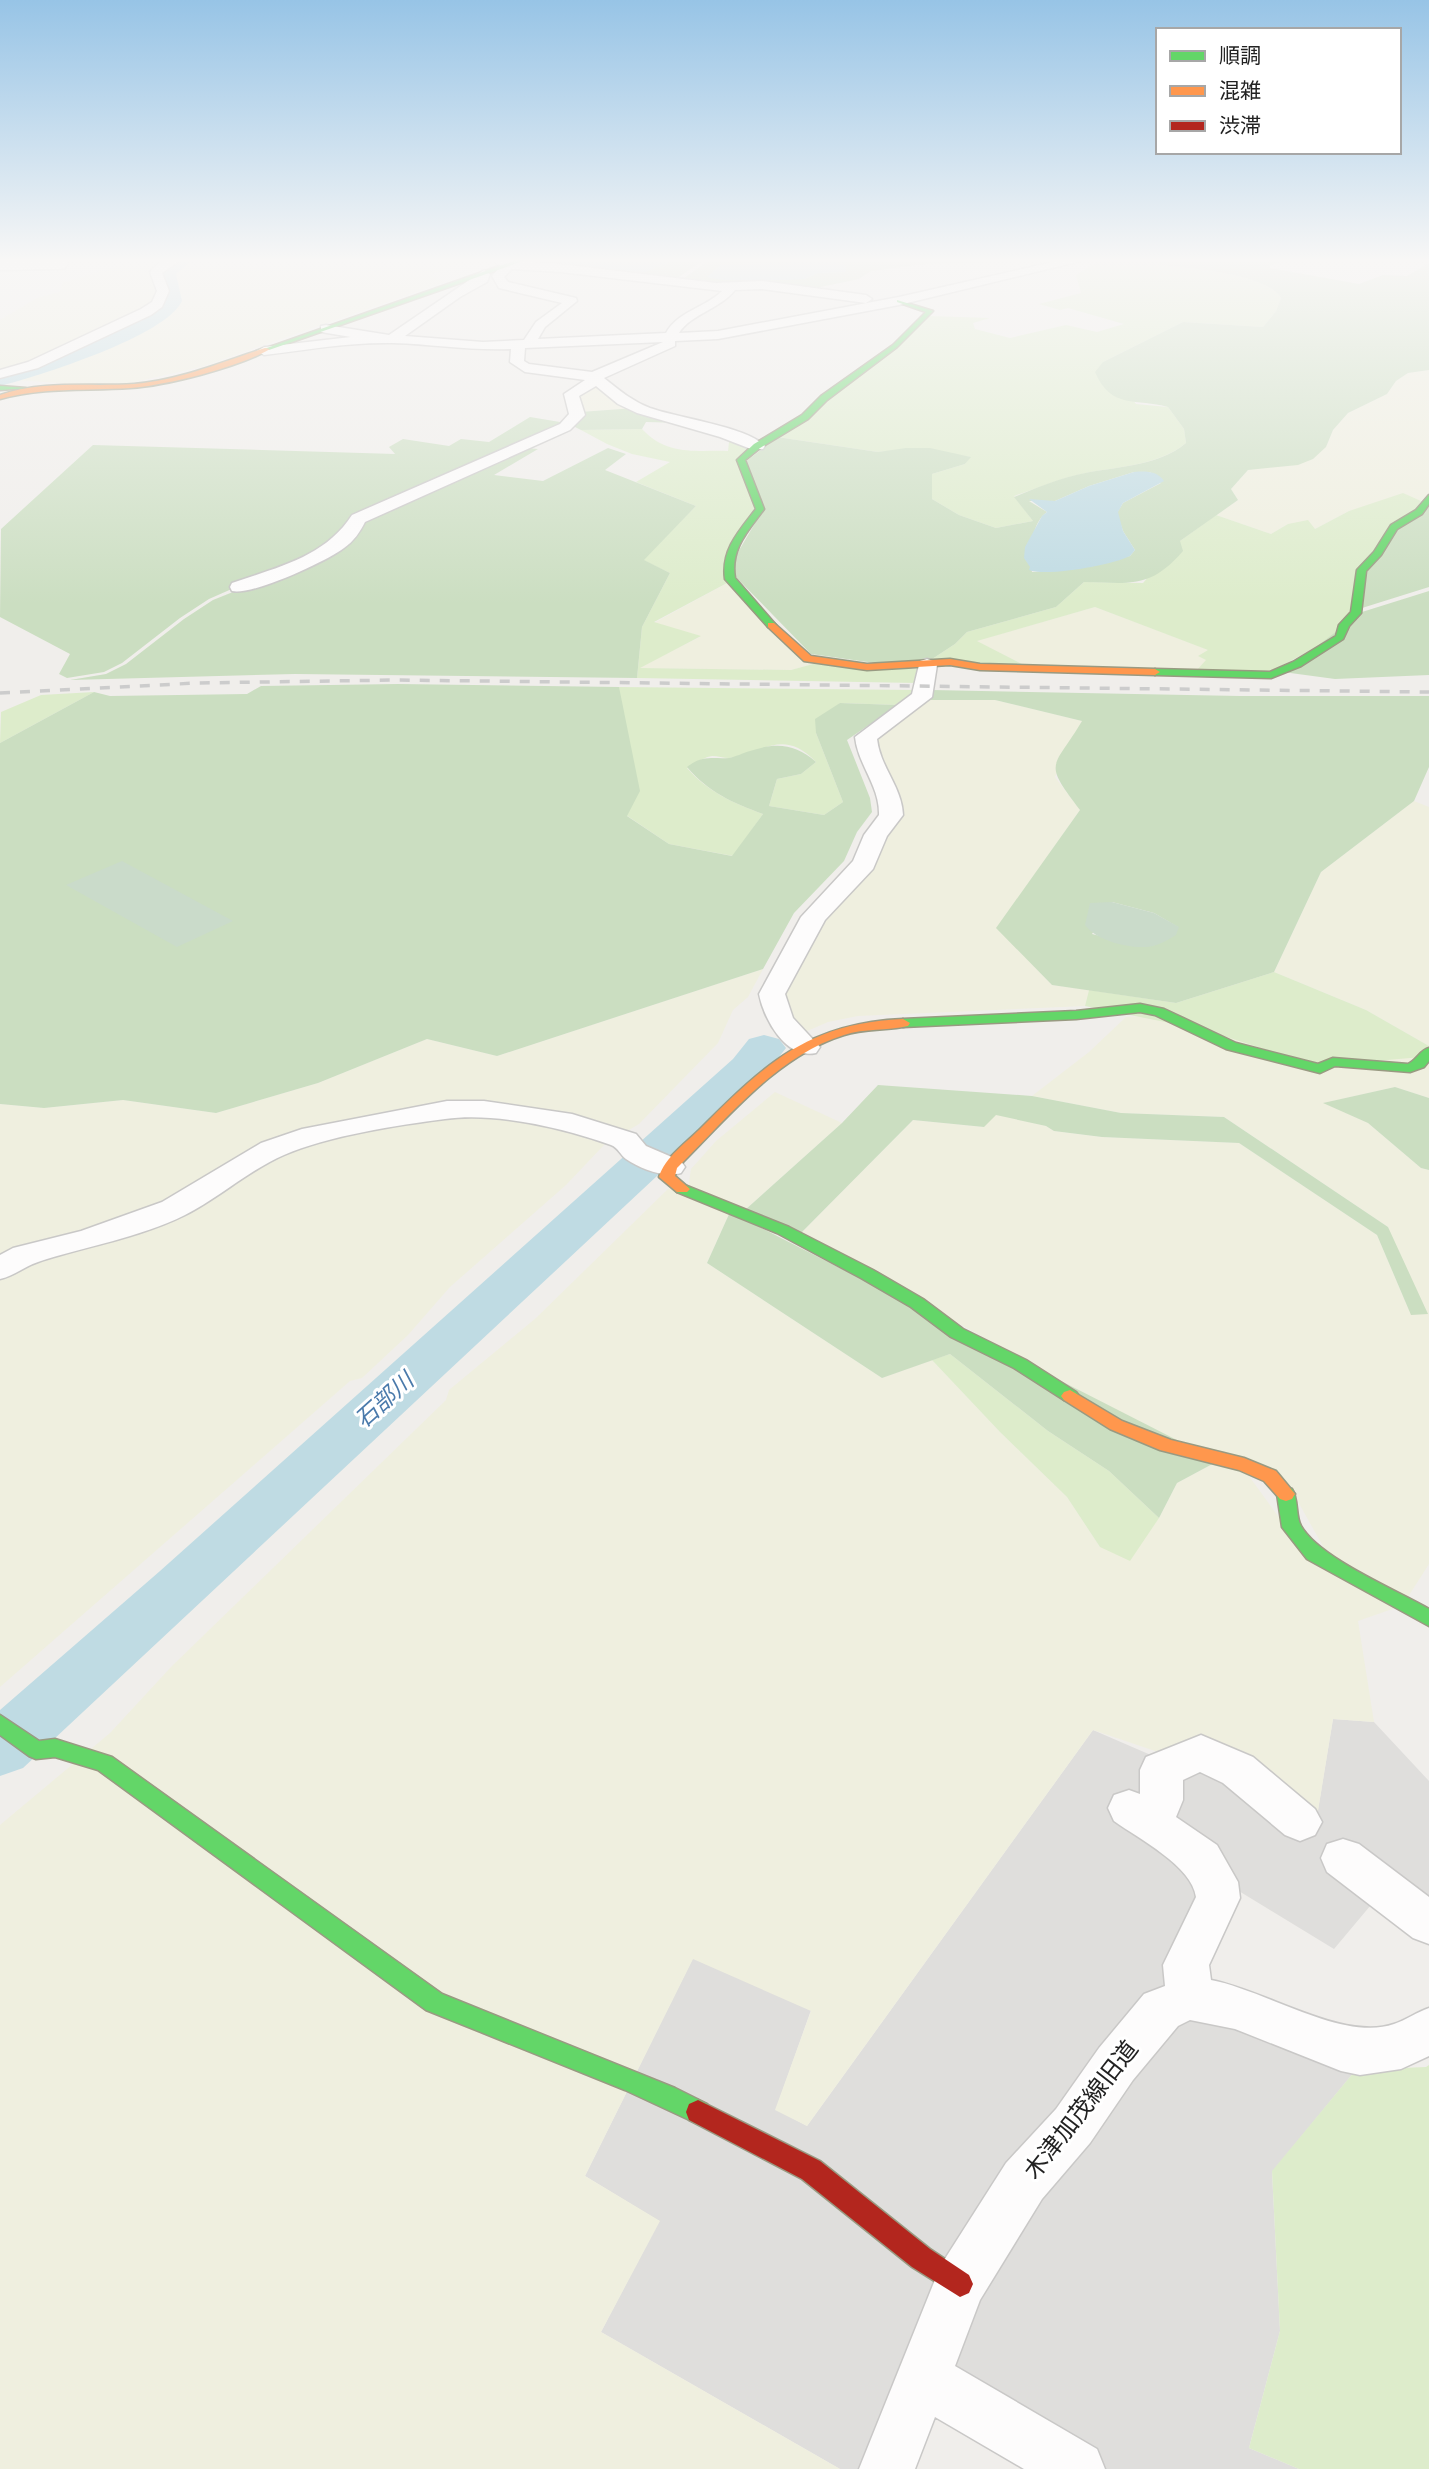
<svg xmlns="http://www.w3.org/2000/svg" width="1429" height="2469" font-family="'Fira Sans Condensed','Noto Sans JP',sans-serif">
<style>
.residential{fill:#dfdedc}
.farmland{fill:#efefdf}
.grass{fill:#ddeccb}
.forest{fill:#cbdec1;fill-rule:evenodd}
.cemetery{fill:#cadbca}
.water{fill:#bfdbe3}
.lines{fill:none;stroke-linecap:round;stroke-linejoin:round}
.river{fill:#bfdbe3;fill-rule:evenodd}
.street-casing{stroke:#c9c8c7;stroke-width:3}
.fast-casing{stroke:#999a82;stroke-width:3}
.slow-casing{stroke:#999a82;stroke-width:3}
.jam-casing{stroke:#999a82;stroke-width:3}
.street{fill:#fdfcfc;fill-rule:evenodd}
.fast{fill:#63d668;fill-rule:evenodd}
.slow{fill:#ff974d;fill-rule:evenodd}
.jam{fill:#b3261e;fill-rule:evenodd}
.rail{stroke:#ccc;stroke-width:3.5;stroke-dasharray:10 10;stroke-linecap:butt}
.labels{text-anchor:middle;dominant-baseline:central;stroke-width:6;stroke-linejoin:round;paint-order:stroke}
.water-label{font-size:23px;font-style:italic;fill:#4a7aab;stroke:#fff}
.near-street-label{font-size:24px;fill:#222;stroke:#fff}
</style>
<rect width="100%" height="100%" fill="#f0eeeb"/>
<path class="residential" d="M 1333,1719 L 1374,1722 L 1429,1781 L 1429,1914 L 1386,1887 L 1334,1949 L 1229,1885 L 1178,2016 L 1206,2012 L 1359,2066 L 1272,2172 L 1280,2331 L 1249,2448 L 1299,2469 L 1062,2469 L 907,2375 L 865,2469 L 840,2469 L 601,2332 L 659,2221 L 585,2176 L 693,1958 L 811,2010 L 776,2109 L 807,2126 L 1093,1730 L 1167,1762 L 1201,1748 L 1318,1810 Z"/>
<path class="farmland" d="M 141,259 L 472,259 L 430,275 L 445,282 L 201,367 L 130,383 L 75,384 L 0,379 L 0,320 L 37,298 L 60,292 L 62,283 Z
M 1429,370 L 1429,493 L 1421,501 L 1409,498 L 1349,511 L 1315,529 L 1288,524 L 1271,534 L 1216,515 L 1238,500 L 1231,489 L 1248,470 L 1326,447 L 1333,430 L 1348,413 L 1387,394 L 1396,381 L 1408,373 Z
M 593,383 L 635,408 L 580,412 L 574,394 Z
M 727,583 L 813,664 L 791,670 L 638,668 L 700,637 L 654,623 Z
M 1095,607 L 1209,650 L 1199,656 L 1207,660 L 1196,671 L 1026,666 L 976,641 Z
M 925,700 L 995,700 L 1082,721 L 1055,777 L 1080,810 L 997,928 L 1052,985 L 1089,990 L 1085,1006 L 858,1016 L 828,1022 L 798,1035 L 779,993 L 819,919 L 896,816 L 870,740 Z
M 1414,801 L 1429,807 L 1429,1046 L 1366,1010 L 1274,972 L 1321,872 Z
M 763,969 L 748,997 L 733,1010 L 718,1043 L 639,1124 L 605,1144 L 566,1185 L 450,1287 L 408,1335 L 362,1378 L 350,1381 L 0,1687 L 0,1104 L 44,1108 L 123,1100 L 216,1113 L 318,1083 L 427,1039 L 497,1056 Z
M 1147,1016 L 1429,1058 L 1429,1098 L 1395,1087 L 1324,1103 L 1368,1123 L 1421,1168 L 1429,1170 L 1429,1564 L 1406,1600 L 1329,1557 L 1292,1491 L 1168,1441 L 800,1234 L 913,1120 L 984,1127 L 995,1114 L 1046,1126 L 1054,1131 L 1102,1137 L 1239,1143 L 1377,1235 L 1411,1315 L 1388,1227 L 1224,1117 L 1121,1113 L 1032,1096 L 1089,1052 L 1126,1017 Z
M 775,1092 L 842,1123 L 745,1210 L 688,1189 L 691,1169 L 716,1141 Z
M 671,1186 L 730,1212 L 707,1263 L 882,1378 L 932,1360 L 1000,1432 L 1067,1497 L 1100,1547 L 1159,1518 L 1177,1483 L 1218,1461 L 1243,1468 L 1286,1527 L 1398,1607 L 1358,1621 L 1374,1722 L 1333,1719 L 1318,1811 L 1201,1749 L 1161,1753 L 1093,1730 L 807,2126 L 775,2110 L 811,2011 L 693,1959 L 585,2176 L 660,2221 L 601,2332 L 840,2469 L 0,2469 L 0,1825 L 110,1733 L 171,1667 L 446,1400 L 449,1390 L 536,1318 Z"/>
<path class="grass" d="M 1100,260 L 1158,261 L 1159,265 C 1187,268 1266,273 1281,298 L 1276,311 L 1263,327 L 1183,322 L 1103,362 L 1136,404 L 1168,407 L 1184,429 L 1186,443 C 1155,468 1113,466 1077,475 C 1056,480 1035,489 1014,496 L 1033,521 L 996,528 L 959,515 L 932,499 L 932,474 L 965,464 L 970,457 L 923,448 L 878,452 L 777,437 L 929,316 L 990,318 L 973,323 L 975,329 L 1010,338 L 1066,325 L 1097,332 L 1124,324 L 1068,308 L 1060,310 L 1039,304 L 1081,293 L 1076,275 Z
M 642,429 C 667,456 694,450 728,451 L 730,434 L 752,445 L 755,506 L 727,583 L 654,622 L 701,636 L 640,668 L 791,670 L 813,664 L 917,669 L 917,683 L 637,678 L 642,627 L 670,573 L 643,560 L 696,506 L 636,482 L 670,462 L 632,454 L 607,444 L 581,430 Z
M 1403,493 L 1421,501 L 1335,637 L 1268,673 L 1196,671 L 1206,660 L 1198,656 L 1208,650 L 1095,607 L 977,641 L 1026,666 L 926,663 L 955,644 L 967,632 L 1056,607 L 1084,582 L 1143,583 L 1180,541 L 1216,515 L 1271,534 L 1288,524 L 1308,520 L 1315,529 L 1349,511 Z
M 619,687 L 916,690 L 898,705 L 840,703 L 816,733 L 843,802 L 824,815 L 769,806 L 777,779 L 801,774 L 816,762 C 782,727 764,754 729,758 C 723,758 718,756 712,756 C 704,757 694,764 687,768 C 708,792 733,803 763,814 L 733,856 L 669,844 L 626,815 Z
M 94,692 L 0,743 L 1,712 L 41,695 Z
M 1274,972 L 1366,1010 L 1429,1046 L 1422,1057 L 1317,1066 L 1205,1030 L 1085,1006 L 1089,990 L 1176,1003 Z
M 950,1354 L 1048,1431 L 1109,1471 L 1159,1518 L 1130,1561 L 1100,1547 L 1067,1497 L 1000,1432 L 932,1360 Z
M 1429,2065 L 1429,2469 L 1299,2469 L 1249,2448 L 1280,2331 L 1272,2171 L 1359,2066 L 1378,2069 L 1426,2067 Z"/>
<path class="forest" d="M 676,259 L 705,259 L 679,277 L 652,278 L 560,266 L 645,272 Z
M 711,259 L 1021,259 L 1011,262 L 925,264 L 871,271 L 859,279 L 811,289 L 713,284 L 684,278 ZM 827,262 L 837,263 L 845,272 L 818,273 L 804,279 L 710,278 L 723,264 Z
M 1164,259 L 1286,259 L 1270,266 L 1270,268 L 1359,284 L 1383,275 L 1407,276 L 1429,263 L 1429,370 L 1408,373 L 1396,381 L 1387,394 L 1348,413 L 1333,430 L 1326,447 L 1313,459 L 1298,465 L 1248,470 L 1231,489 L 1238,500 L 1180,541 L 1183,551 C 1150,589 1131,583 1084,582 L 1056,607 L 967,632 L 955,644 L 926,663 L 882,664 L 811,654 L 728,569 L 764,508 L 744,463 L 777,437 L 878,452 L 906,448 L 930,448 L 971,457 L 965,464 L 932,474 L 932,499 L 959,515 L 996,528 L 1033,521 L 1014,497 C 1034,489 1055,480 1076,475 C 1113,466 1156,468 1186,443 L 1184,429 L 1168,407 C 1137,398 1111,410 1095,372 L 1103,362 L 1183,322 L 1263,327 L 1276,311 L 1281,298 C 1266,273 1187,268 1159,265 L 1158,261 ZM 1134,472 L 1150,472 L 1161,483 L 1123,503 L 1117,513 L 1123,531 L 1135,550 L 1130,556 L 1075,569 L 1032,572 C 1029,554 1031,523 1047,512 L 1029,501 L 1055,501 L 1089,486 Z
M 635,408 L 682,423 L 646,422 L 642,429 L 581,430 L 571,425 L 580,412 Z
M 530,417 L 566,423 L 354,519 L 341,541 L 209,599 L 180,618 L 122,663 L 104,672 L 67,678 L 59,674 L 70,654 L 0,617 L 1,529 L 93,445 L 395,454 L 389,447 L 403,439 L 449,446 L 461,439 L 489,442 Z
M 527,448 L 538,449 L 494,475 L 543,481 L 608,448 L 626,454 L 605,470 L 696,506 L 644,560 L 670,573 L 642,627 L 637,678 L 295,674 L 70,680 L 106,674 L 126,664 L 184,619 L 213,600 L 295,567 L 360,521 Z
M 1429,505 L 1429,587 L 1362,608 L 1366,571 L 1399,528 Z
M 1429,591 L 1429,675 L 1335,679 L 1283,672 L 1362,612 Z
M 398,684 L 619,687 L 640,791 L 627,816 L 669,844 L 732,856 L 763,814 C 733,803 708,792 687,767 C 702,755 712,759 729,758 C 735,757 743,753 750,751 C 776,742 796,744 816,762 L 801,774 L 777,779 L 769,806 L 824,815 L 843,802 L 816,733 L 815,719 L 840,703 L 898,705 L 847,740 L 870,798 L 872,812 L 857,832 L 844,861 L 794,913 L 763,969 L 497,1056 L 427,1039 L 318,1083 L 216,1113 L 123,1100 L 44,1108 L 0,1104 L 0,743 L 94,692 L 110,696 L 247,694 L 261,686 Z
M 932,690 L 1240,696 L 1429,696 L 1429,767 L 1414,801 L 1321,872 L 1274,972 L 1176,1003 L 1052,985 L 996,928 L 1080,810 C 1042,760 1053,770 1082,721 L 995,700 L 925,700 ZM 1112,902 L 1154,913 L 1178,927 L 1144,947 L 1092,934 Z
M 878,1085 L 1032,1096 L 1121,1113 L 1224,1117 L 1388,1227 L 1428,1314 L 1411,1315 L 1377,1235 L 1239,1143 L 1102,1137 L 1054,1131 L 1046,1126 L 996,1115 L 984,1127 L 913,1120 L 800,1234 L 745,1210 L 842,1123 Z
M 1395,1087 L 1429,1098 L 1429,1170 L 1421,1168 L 1368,1123 L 1323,1103 Z
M 730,1212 L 1218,1461 L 1177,1483 L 1159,1518 L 1109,1471 L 1048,1431 L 950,1354 L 882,1378 L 707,1263 Z"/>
<path class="cemetery" d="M 122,861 L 233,921 L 177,947 L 66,885 Z
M 1112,902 L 1154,913 L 1179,927 L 1176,935 C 1166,941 1156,947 1145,947 C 1126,948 1096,940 1085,925 L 1090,903 Z"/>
<path class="water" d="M 539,259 L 676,259 L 645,272 L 528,263 Z
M 827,262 L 845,264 L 846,272 L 818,273 L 804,279 L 786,280 L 723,280 L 707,277 L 722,264 Z
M 1134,472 C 1146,471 1157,471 1164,481 L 1123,503 L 1118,512 L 1123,531 L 1135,550 L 1130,556 C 1112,565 1047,577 1029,570 L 1030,567 L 1024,558 L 1025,547 L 1042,516 L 1047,512 L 1029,499 L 1055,501 L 1089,486 Z"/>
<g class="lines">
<path class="river" d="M 170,259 L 194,259 L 176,274 L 182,301 C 166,336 39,376 0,386 L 0,372 C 29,363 156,324 162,297 L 156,274 Z
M 764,1035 L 779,1039 L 786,1048 L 763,1077 L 23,1768 L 0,1776 L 0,1710 L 160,1571 L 733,1059 L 749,1039 Z"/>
<defs>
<path id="street" d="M 58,259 L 70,259 L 65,268 L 61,269 L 0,270 L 0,262 L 57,261 Z
M 163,259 L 182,259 L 162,273 L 169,291 L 162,307 L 151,315 L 38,368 L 0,378 L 0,370 L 28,362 L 141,309 L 152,302 L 157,291 L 150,272 Z
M 491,259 L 560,264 L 716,283 L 762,281 L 866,295 L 872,299 L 866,303 L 762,289 L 735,290 C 720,309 691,314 679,333 L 718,331 L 899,297 L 1066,259 L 1089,259 L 899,305 L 718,339 L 675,341 L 675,346 L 604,378 C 619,390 632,401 650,408 C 678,418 747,427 765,446 L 763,449 L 751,449 L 720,437 L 637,413 L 618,404 L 596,386 L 579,396 L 585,415 L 570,430 L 365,522 C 360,532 354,541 344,548 C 327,561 252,596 232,591 L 230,587 L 232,583 C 278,567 325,557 352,515 L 560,424 L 569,414 L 564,394 L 585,380 L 525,372 L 510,362 L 511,349 C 471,351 432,344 393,343 C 350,342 306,350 264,355 L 257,351 L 264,347 L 351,337 L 321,332 L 321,326 L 326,325 L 389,335 L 484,270 L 490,274 L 487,282 L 460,297 L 405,336 L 483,342 L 524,340 L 536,322 L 562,303 L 499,288 L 492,276 L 501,266 ZM 512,269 L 560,272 L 722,291 C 705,308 678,311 666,333 L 538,339 L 545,327 L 577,301 L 576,298 L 508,282 L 504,277 ZM 663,342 L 592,372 L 529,364 L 524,361 L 525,348 Z
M 927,659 L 934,661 L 937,665 L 932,697 L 877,739 C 880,767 902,787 903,815 L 887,836 L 873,869 L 825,920 L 785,994 L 793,1018 L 820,1047 L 816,1053 C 786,1060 764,1019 759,994 L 801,917 L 853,861 L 864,835 L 879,815 C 880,786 858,765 855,737 L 912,694 L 920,661 Z
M 447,1101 L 484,1101 L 572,1114 L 636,1134 L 646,1146 L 681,1161 L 685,1167 L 681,1173 C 664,1178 641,1169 626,1159 C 620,1155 619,1148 611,1145 C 563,1128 496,1112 445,1119 C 398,1125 327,1136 284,1155 C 249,1170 219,1198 185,1215 C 139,1238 86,1246 38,1262 C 25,1266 14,1276 0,1279 L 0,1255 L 13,1248 L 81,1231 L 162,1202 L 261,1143 L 302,1129 Z
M 1201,1735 L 1253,1757 L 1315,1809 L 1322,1822 L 1315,1835 L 1300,1841 L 1285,1835 L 1223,1783 L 1200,1772 L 1183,1780 L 1183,1800 L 1176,1817 L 1217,1845 L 1238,1882 L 1240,1898 L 1209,1965 L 1211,1980 C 1265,1990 1343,2042 1394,2024 C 1406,2020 1417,2012 1429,2008 L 1429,2056 L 1401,2069 L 1360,2075 L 1341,2071 L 1235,2029 L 1190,2020 L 1178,2026 L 1133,2080 L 1090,2143 L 1042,2199 L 980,2300 L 955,2366 L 1097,2449 L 1105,2469 L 1024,2469 L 935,2417 L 915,2469 L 859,2469 L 941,2265 L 1006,2163 L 1056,2109 L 1099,2048 L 1144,1994 L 1165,1986 L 1163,1965 L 1196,1897 C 1192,1866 1139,1839 1114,1821 L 1108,1808 L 1114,1795 L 1129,1790 L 1140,1794 L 1140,1770 L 1146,1757 Z
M 1343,1839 L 1359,1844 L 1429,1897 L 1429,1944 L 1413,1938 L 1327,1872 L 1321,1858 L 1327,1844 Z"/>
<path id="fast" d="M 519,259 L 529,259 L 269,350 L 264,349 Z
M 897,300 L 933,311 L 897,347 L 827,400 L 808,419 L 760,448 L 745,460 L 764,509 C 748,531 730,549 735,578 L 776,625 L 768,627 L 725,579 C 721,550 739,531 756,509 L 737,460 L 754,444 L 802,415 L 821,396 L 893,345 L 926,312 L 897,302 Z
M 0,386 L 26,388 L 0,390 Z
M 1429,495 L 1429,504 L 1422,514 L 1397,529 L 1381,555 L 1366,571 L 1361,613 L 1349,626 L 1343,639 L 1301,666 L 1271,678 L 1155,675 L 1150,672 L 1155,669 L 1270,672 L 1293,662 L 1336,636 L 1339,625 L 1351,612 L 1357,570 L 1374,552 L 1391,525 L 1416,510 Z
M 1140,1004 L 1164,1009 L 1236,1043 L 1318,1064 L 1333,1058 L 1408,1064 C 1417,1060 1420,1050 1429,1048 L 1429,1061 L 1424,1067 L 1410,1072 L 1335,1066 L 1320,1073 L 1226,1049 L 1155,1015 L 1140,1012 L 1076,1019 L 903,1027 L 896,1023 L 903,1019 L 1076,1011 Z
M 682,1184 L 789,1227 L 873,1270 L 923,1299 L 963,1329 L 1026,1360 L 1076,1392 L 1079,1396 L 1076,1400 L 1064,1400 L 1014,1368 L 951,1337 L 911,1307 L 861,1278 L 777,1233 L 677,1192 L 674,1189 Z
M 1286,1487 L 1292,1489 C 1299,1500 1295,1515 1301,1526 C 1319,1558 1396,1590 1429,1609 L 1429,1626 L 1307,1559 L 1282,1527 L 1277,1494 L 1280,1489 Z
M 0,1715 L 39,1741 L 55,1739 L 112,1757 L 442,1994 L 675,2088 L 707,2104 L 710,2112 L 707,2120 L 698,2124 L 625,2090 L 426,2010 L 98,1770 L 55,1757 L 36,1759 L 29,1756 L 0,1735 Z"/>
<path id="slow" d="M 265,348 L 270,349 C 240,367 165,386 130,388 C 85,391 44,387 0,399 L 0,395 C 44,380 89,387 134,384 C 180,380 222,362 265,348 Z
M 768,623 L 774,623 L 811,656 L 867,664 L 950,659 L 980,664 L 1155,669 L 1160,672 L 1155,675 L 980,670 L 950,665 L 867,670 L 804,661 L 768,627 Z
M 903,1019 L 910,1023 L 908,1026 C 887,1031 865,1028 844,1035 C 776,1056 726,1120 677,1168 L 675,1176 L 690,1189 L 687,1192 L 677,1192 L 659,1177 C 665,1157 686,1143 701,1128 C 765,1064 808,1023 903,1019 Z
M 1070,1390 L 1122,1421 L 1171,1440 L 1244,1458 L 1276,1471 L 1295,1494 L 1292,1499 L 1286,1501 L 1280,1499 L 1264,1481 L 1239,1470 L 1160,1450 L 1110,1429 L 1064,1400 L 1061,1396 L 1064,1392 Z"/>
<path id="jam" d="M 698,2100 L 820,2161 L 930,2249 L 969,2275 L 973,2284 L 969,2293 L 960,2297 L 912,2267 L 802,2179 L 689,2120 L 686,2112 L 689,2104 Z"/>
</defs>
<use href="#street" class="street-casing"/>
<use href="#fast" class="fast-casing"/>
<use href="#slow" class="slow-casing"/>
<use href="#jam" class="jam-casing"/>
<use href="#street" class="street"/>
<use href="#fast" class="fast"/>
<use href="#slow" class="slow"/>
<use href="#jam" class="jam"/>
<path class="rail" d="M 0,693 L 197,683 L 395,680 L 1429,692"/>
</g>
<linearGradient id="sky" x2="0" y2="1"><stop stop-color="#97c4e6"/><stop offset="0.43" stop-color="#f8f7f6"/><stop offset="1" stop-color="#f8f7f6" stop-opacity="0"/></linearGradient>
<rect width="1429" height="605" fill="url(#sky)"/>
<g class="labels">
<g class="water-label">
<text transform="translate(384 1400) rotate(-42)">石部川</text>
</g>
<g class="near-street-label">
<text transform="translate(1081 2110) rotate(-52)">木津加茂線旧道</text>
</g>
</g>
<rect x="1156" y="28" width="245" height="126" fill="#ffffff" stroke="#a7a7a7" stroke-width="2"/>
<rect x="1170" y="51" width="35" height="10" fill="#63d668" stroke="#a7a7a7" stroke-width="2"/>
<text x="1219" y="63" font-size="21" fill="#222222">順調</text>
<rect x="1170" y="86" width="35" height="10" fill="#ff974d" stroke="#a7a7a7" stroke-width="2"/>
<text x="1219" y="98" font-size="21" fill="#222222">混雑</text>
<rect x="1170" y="121" width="35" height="10" fill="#b3261e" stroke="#a7a7a7" stroke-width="2"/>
<text x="1219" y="133" font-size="21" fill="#222222">渋滞</text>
</svg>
